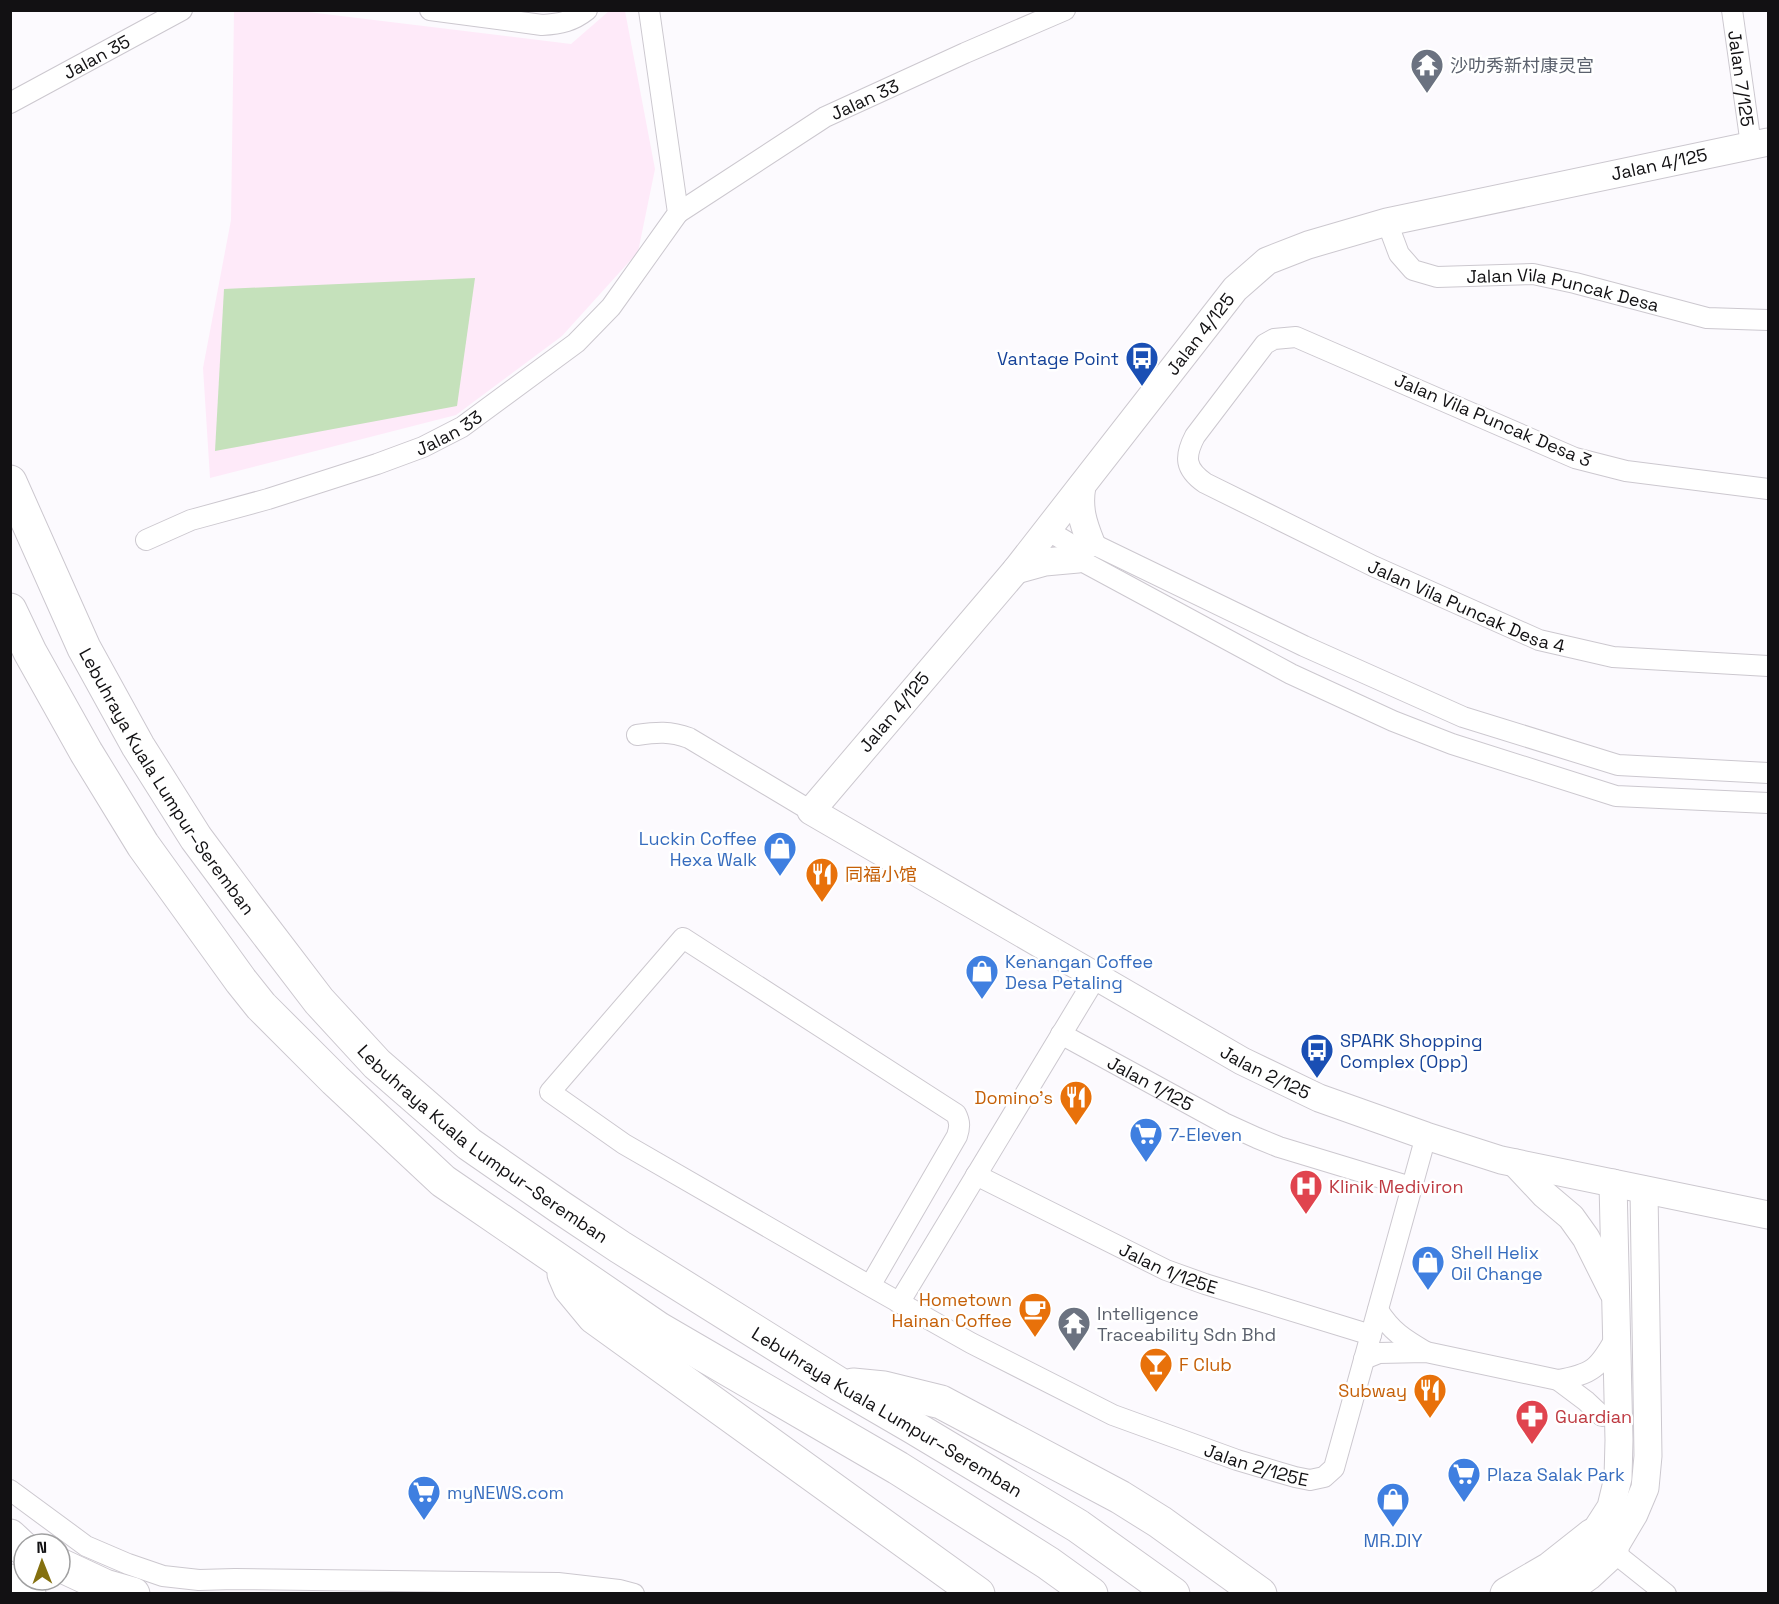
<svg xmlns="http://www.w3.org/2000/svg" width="1779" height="1604" font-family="'Space Grotesk','Noto Sans SC',sans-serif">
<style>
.education{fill:#feeaf9}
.green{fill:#c5e1bb}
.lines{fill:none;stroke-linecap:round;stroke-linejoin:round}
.street-casing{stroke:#ccc8cf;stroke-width:22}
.secondary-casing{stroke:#ccc8cf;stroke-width:29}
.highway-casing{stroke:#ccc8cf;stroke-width:35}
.street{stroke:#fff;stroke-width:20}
.secondary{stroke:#fff;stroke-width:27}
.highway{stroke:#fff;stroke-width:33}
.labels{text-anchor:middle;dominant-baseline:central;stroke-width:5;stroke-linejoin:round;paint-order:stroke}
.street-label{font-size:18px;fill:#121113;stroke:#fff}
.worship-label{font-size:18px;fill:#5b616d;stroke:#fff;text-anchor:start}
.transit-label{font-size:18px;fill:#164399;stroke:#fff;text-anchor:end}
.shop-label{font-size:18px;fill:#366cbe;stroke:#fff;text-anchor:start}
.food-label{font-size:18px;fill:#c56008;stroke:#fff;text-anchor:end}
.health-label{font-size:18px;fill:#be3a42;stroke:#fff;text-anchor:start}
</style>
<rect width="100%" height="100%" fill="#fcfafe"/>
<path class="education" d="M 234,11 L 300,11 L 571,44 L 609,11 L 625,11 L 655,169 L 638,252 L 562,336 L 456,415 L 210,478 L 203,368 L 231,220 Z"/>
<path class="green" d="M 475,278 L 457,406 L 215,451 L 224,289 Z"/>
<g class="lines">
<defs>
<g id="street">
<path d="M 430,10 L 542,25 C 561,24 573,21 587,10"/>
<path id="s1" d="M 1732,10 L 1751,145"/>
<path id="s2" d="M 10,103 L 182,10"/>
<path id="s3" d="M 678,213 L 825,117 L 965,53 L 1065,10"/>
<path id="s4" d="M 1387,222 L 1399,254 L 1413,270 L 1437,277 L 1533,274 L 1575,283 L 1707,318 L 1768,320"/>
<path id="s5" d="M 1768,489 L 1626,471 L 1575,458 L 1296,337 L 1274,339 L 1265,344 L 1195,436 C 1184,457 1185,469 1205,483 L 1373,566 L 1539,640 L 1613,657 L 1768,666"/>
<path d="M 1047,530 L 1072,545 L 1091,543 L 1304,646 L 1463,717 L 1618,765 L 1768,773"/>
<path id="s6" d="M 146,540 L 191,520 L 268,499 L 377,464 L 423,447 L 462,427 L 576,343 L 611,307 L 678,213 L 649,10"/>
<path d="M 1073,547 L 1078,559 L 1291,674 L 1393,721 L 1452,744 L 1616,796 L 1768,803"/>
<path d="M 637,735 C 657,732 670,731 689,738 L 811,811"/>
<path id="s7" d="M 1061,1034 L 1224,1123 L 1257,1138 L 1279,1147 L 1411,1187"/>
<path id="s8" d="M 976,1175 L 1166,1270 L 1205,1284 L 1371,1335"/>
<path id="s9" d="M 870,1286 L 957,1136 C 960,1127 960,1122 956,1114 L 683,938 L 550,1092 L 624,1144 L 870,1286 L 971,1343 L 1113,1415 L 1237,1460 L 1295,1477 L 1310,1480 L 1324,1477 L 1334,1468 L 1426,1136"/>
<path d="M 899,1303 L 1096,977"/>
<path d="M 1378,1310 C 1391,1331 1404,1339 1426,1352"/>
<path d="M 1364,1359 L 1379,1353 L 1426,1352 L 1558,1380 C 1593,1374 1599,1368 1616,1337"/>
<path d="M 1558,1380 L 1586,1401 L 1602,1416"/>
<path d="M 10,1490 L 86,1546 L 128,1564 L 163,1576 L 199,1580 L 235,1579 L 558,1583 L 619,1590 L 634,1594"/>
<path d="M 1612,1551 L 1666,1594"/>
</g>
<g id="secondary">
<path id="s10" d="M 1768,142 L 1387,222 L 1308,245 L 1267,261 L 1235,289 L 1016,570 L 811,811 L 1242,1061 L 1319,1098 L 1426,1136 L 1501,1160 L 1768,1215"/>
<path d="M 1082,486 C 1078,508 1083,523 1091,543"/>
<path d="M 1016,570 L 1045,562 L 1078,559"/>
<path d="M 1515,1163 L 1545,1195 L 1571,1217 L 1586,1238 L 1613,1292"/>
<path d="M 1593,1535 L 1611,1507 L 1618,1478 L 1619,1440 L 1613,1183"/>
<path d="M 1612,1551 L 1634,1514 L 1645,1488 L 1648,1456 L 1644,1190"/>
</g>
<g id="highway">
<path id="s11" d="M 10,482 L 84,648 L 138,746 L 196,838 L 248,908 L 319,1001 L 377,1064 L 469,1144 L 560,1207 L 620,1247 L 839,1384 L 913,1427 L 1078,1526 L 1173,1594"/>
<path d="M 10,610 L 30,652 L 86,752 L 143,845 L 241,981 L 261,1006 L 335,1080 L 443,1181 L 659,1329 L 898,1468 L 1048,1563 L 1091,1594"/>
<path d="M 564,1274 L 570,1288 L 594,1317 L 978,1594"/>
<path d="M 853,1385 L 884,1388 L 941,1402 L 1120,1497 L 1160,1522 L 1260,1594"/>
<path d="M 10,1536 L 24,1549"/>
<path d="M 60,1565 L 105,1586 L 133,1594"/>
<path d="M 10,1581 L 29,1594"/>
<path d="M 1507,1594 L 1550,1569 L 1593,1535"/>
<path d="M 1559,1594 L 1587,1574 L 1612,1551"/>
</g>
</defs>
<use href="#street" class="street-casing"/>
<use href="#secondary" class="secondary-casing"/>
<use href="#highway" class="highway-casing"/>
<use href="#street" class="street"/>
<use href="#secondary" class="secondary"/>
<use href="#highway" class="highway"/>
</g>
<defs>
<symbol id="temple-pin" viewBox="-11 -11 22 30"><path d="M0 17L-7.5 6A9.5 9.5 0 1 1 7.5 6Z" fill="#6b7280" stroke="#fff"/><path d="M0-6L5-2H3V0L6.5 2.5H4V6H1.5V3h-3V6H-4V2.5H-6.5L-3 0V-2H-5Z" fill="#fff"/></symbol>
<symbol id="bus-pin" viewBox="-11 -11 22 30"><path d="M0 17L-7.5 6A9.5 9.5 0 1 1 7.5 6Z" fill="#1a4fb4" stroke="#fff"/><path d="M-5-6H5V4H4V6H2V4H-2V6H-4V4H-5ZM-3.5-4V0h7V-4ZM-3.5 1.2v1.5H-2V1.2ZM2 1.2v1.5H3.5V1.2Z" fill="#fff"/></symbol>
<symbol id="shop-pin" viewBox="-11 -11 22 30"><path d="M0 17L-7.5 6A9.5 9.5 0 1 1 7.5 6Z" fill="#3f7fe0" stroke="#fff"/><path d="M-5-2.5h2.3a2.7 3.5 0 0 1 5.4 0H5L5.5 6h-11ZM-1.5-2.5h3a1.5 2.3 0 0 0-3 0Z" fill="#fff"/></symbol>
<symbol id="restaurant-pin" viewBox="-11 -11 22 30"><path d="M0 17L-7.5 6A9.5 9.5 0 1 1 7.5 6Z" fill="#e8710a" stroke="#fff"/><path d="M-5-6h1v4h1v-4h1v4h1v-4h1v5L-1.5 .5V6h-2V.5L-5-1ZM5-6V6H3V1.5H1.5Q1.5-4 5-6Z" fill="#fff"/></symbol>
<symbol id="supermarket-pin" viewBox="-11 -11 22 30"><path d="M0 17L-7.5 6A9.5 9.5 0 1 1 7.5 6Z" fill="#3f7fe0" stroke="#fff"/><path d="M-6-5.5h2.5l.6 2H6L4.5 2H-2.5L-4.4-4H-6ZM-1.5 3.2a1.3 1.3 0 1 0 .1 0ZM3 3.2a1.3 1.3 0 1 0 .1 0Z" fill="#fff"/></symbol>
<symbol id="hospital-pin" viewBox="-11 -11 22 30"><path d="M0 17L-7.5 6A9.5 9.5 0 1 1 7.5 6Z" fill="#e0444e" stroke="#fff"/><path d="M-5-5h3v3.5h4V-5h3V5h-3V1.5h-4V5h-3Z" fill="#fff"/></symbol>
<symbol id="cafe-pin" viewBox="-11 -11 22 30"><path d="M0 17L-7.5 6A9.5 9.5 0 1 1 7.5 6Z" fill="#e8710a" stroke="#fff"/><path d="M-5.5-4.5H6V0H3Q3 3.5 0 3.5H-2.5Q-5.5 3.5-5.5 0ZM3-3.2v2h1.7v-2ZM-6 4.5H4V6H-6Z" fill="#fff"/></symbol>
<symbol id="bar-pin" viewBox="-11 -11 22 30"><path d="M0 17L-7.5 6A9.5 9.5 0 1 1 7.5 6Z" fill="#e8710a" stroke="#fff"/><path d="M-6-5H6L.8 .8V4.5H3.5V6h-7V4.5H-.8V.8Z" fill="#fff"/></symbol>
<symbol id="pharmacy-pin" viewBox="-11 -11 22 30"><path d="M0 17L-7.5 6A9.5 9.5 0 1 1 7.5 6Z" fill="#e0444e" stroke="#fff"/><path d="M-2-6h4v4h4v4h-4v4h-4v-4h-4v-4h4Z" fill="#fff"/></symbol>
</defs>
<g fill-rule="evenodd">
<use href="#temple-pin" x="1408" y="46" width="38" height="52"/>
<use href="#bus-pin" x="1123" y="339" width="38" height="52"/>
<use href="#shop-pin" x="761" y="829" width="38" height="52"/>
<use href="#restaurant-pin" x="803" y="855" width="38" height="52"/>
<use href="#shop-pin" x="963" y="952" width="38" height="52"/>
<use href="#bus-pin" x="1298" y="1031" width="38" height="52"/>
<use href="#restaurant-pin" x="1057" y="1078" width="38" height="52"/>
<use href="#supermarket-pin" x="1127" y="1115" width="38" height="52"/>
<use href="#hospital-pin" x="1287" y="1167" width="38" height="52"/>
<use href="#shop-pin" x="1409" y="1243" width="38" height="52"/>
<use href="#cafe-pin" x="1016" y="1290" width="38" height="52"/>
<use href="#temple-pin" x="1055" y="1304" width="38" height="52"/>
<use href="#bar-pin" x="1137" y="1345" width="38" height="52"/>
<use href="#restaurant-pin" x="1411" y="1371" width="38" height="52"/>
<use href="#pharmacy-pin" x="1513" y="1397" width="38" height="52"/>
<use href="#supermarket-pin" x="1445" y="1455" width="38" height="52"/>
<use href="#supermarket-pin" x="405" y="1473" width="38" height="52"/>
<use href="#shop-pin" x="1374" y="1480" width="38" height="52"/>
</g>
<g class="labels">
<g class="street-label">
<text stroke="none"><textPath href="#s2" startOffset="98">Jalan 35</textPath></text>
<text stroke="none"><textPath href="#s1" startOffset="69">Jalan 7/125</textPath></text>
<text stroke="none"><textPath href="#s3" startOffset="219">Jalan 33</textPath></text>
<text transform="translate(1659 164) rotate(-12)">Jalan 4/125</text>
<text stroke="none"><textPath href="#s4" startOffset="208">Jalan Vila Puncak Desa</textPath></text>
<text transform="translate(1200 334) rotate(-52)">Jalan 4/125</text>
<text transform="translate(1493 420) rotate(23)">Jalan Vila Puncak Desa 3</text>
<text stroke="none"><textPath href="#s6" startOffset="322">Jalan 33</textPath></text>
<text stroke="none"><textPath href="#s5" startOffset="992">Jalan Vila Puncak Desa 4</textPath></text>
<text transform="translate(894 712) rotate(-50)">Jalan 4/125</text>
<text stroke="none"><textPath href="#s11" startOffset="339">Lebuhraya Kuala Lumpur–Seremban</textPath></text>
<text stroke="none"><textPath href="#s10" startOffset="1755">Jalan 2/125</textPath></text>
<text stroke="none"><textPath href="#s7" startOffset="102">Jalan 1/125</textPath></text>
<text stroke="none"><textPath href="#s11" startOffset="825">Lebuhraya Kuala Lumpur–Seremban</textPath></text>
<text stroke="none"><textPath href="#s8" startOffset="214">Jalan 1/125E</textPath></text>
<text stroke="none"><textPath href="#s11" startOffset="1311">Lebuhraya Kuala Lumpur–Seremban</textPath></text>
<text stroke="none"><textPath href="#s9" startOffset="1526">Jalan 2/125E</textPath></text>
</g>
<g class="worship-label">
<text x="1450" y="65">沙叻秀新村康灵宫</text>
<text x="1097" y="1313">Intelligence<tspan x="1097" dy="21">Traceability Sdn Bhd</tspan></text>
</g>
<g class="transit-label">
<text x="1119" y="358">Vantage Point</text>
<text x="1340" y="1040" text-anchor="start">SPARK Shopping<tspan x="1340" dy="21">Complex (Opp)</tspan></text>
</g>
<g class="shop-label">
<text x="757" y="838" text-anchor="end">Luckin Coffee<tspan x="757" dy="21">Hexa Walk</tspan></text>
<text x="1005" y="961">Kenangan Coffee<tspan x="1005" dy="21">Desa Petaling</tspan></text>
<text x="1169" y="1134">7-Eleven</text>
<text x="1451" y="1252">Shell Helix<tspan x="1451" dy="21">Oil Change</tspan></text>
<text x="1487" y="1474">Plaza Salak Park</text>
<text x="447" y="1492">myNEWS.com</text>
<text x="1393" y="1540" text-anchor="middle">MR.DIY</text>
</g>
<g class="food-label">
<text x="845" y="874" text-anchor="start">同福小馆</text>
<text x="1053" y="1097">Domino's</text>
<text x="1012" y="1299">Hometown<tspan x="1012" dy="21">Hainan Coffee</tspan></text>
<text x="1179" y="1364" text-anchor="start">F Club</text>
<text x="1407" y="1390">Subway</text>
</g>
<g class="health-label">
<text x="1329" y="1186">Klinik Mediviron</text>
<text x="1555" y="1416">Guardian</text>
</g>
</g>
<rect width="1779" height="1604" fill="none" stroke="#121113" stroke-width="24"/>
<g transform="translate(42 1562) rotate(359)"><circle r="28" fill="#ffffff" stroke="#a0a0a1" stroke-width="1.5"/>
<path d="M0-4.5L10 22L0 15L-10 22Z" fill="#84700f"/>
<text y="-9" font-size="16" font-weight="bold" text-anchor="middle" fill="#121113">N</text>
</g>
</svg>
